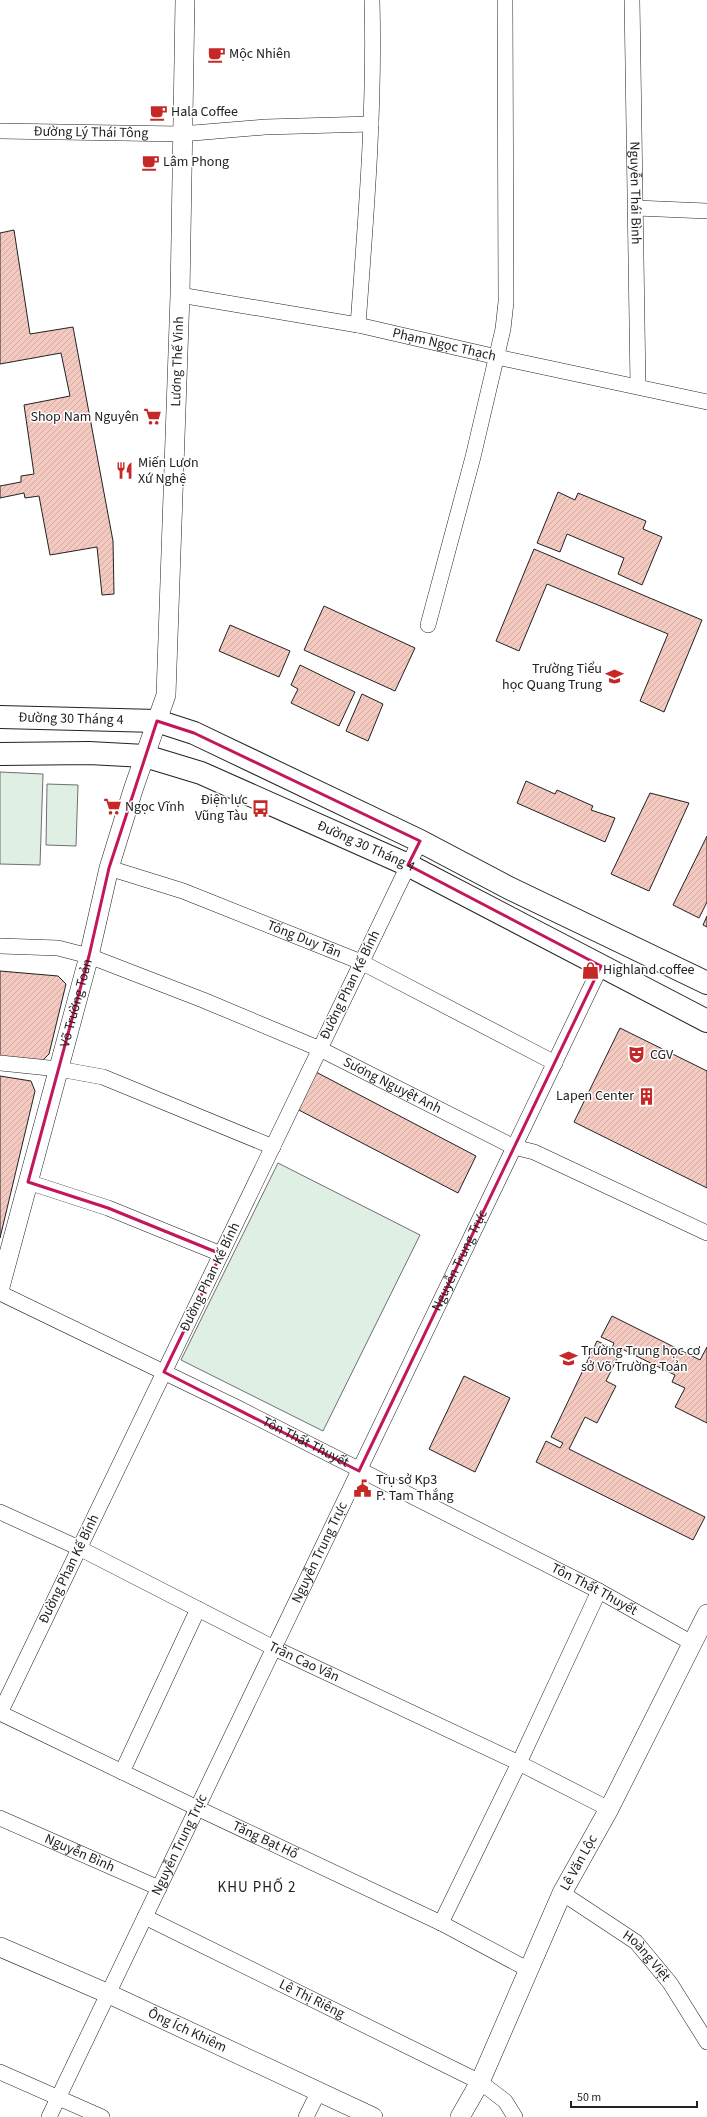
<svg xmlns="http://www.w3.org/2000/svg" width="707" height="2117" font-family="'Source Sans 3',sans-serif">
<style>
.pitch{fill:#e0efe3;stroke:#6f6f6f}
.building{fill:url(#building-hatch);stroke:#222}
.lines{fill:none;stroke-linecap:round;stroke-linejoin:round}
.minor-casing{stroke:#222;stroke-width:16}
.tertiary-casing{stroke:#222;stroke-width:20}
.primary-casing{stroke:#222;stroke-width:24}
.minor{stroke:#fff;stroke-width:15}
.tertiary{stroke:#fff;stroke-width:19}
.primary{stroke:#fff;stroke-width:22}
.marked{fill:none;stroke:#c2185b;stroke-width:3;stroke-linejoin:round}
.labels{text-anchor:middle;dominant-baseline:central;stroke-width:3;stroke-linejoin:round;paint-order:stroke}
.poi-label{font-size:14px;fill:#222;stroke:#fff;text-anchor:start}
.street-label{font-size:14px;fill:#222;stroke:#fff}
.neighbourhood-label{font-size:15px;letter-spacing:1px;fill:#222;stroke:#fff}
</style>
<defs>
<pattern id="building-hatch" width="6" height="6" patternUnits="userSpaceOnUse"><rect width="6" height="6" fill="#f3c9c0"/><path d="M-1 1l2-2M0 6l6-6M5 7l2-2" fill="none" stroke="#d0aca5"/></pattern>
</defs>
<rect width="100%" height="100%" fill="#fff"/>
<path class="pitch" d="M 0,772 L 43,774 L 40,865 L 0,864 Z
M 47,784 L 78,785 L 76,846 L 46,845 Z
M 278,1163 L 420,1235 L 323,1431 L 181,1360 Z"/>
<path class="building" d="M 14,230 L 30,334 L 73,327 L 113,541 L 114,594 L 102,595 L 97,547 L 50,555 L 39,496 L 25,498 L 24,493 L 0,498 L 0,486 L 21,482 L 21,476 L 34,474 L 24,405 L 70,396 L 61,353 L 0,364 L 0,233 Z
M 558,492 L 575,500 L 578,493 L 646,521 L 643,529 L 662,537 L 642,585 L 618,574 L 624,558 L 567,534 L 560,552 L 537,543 Z
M 534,549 L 702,620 L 664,712 L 640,701 L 668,634 L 547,584 L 519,651 L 496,641 Z
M 324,606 L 415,648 L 395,691 L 304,650 Z
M 230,625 L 290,651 L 279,677 L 219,651 Z
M 300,665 L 355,692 L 339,726 L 291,703 L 298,689 L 291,685 Z
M 362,694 L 383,704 L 368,741 L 346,731 Z
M 526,781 L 555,794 L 557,790 L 593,806 L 591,810 L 615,818 L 605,842 L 517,803 Z
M 650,793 L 689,803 L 649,891 L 611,874 Z
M 707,836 L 707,902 L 699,918 L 673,905 Z
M 707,916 L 707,927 L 703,925 Z
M 0,971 L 58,976 L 66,984 L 49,1054 L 41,1062 L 0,1057 Z
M 620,1028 L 707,1071 L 707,1188 L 574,1122 Z
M 314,1071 L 476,1156 L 458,1193 L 295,1108 Z
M 0,1076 L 31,1081 L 35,1091 L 0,1238 Z
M 612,1316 L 700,1360 L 707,1347 L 707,1423 L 675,1407 L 685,1388 L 672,1382 L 675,1375 L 622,1349 L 606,1381 L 616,1386 L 597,1423 L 585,1417 L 569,1449 L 705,1517 L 693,1540 L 536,1462 L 546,1441 L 560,1448 L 563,1443 L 551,1437 L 597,1341 L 612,1348 L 614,1343 L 601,1337 Z
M 464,1376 L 510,1398 L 475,1472 L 429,1449 Z"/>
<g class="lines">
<defs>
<g id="minor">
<path id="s1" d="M 632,0 L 638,386"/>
<path id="s2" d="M 0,131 L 181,134 L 265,127 L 371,124"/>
<path d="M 636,208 L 707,211"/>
<path id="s3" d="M 180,295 L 358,325 L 497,357 L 707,402"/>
<path d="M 358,325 C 366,217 375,109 372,0"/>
<path d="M 428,625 L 473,457 L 503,329 L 506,302 L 505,0"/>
<path id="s4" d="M 420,841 L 0,1713 L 197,1808 L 441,1923 L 529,1970"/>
<path id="s5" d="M 109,868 L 183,891 L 361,962 L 555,1063"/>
<path id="s6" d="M 0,946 L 58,948 L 89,956 L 203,1000 L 320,1049 L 514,1147 L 534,1152 L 707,1233"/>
<path d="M 0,1063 L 59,1069 L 103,1077 L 273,1147"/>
<path d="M 28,1182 L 108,1208 L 221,1254"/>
<path id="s7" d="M 0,1293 L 238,1408 L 599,1591 L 692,1643"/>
<path id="s8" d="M 0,1512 L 79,1548 L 274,1648 L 519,1763 L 609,1809"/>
<path d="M 122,1772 L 198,1609"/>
<path id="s9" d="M 0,1818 L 159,1888"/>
<path id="s10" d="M 562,1893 L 636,1942 L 670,1983 L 707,2042"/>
<path id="s11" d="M 145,1917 L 480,2082 L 505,2101 L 515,2117"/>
<path d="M 441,1923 L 519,1763 L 599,1591"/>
<path d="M 0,2072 L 102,2117"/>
<path id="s12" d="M 49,2117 L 601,966"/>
<path d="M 306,2117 L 319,2091"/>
</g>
<g id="tertiary">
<path id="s13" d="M 0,1287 L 89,956 L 109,868 L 133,790 L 166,695 L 180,295 L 185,0"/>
<path id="s14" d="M 0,1947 L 109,1994 L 373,2117"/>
<path id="s15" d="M 460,2117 L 480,2082 L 562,1893 L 609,1809 L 707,1614"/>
</g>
<g id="primary">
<path id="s16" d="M 0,717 L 157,721 L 194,733 L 420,841 L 509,888 L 707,983"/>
<path id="s17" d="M 0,754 L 89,753 L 145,756 L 201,773 L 408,865 L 707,1021"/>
</g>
</defs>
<use href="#minor" class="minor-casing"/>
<use href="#tertiary" class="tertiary-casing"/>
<use href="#primary" class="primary-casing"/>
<use href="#minor" class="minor"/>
<use href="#tertiary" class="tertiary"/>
<use href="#primary" class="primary"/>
</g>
<path class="marked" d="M 157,721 L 194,733 L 420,841 L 408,865 L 601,966 L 359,1471 L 164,1372 L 221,1254 L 108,1208 L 28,1182 L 89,956 L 109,868 Z"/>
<defs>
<symbol id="cafe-bare" viewBox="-9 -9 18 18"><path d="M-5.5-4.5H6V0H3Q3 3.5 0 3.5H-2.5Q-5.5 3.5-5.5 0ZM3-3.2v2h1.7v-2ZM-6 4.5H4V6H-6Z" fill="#c62828" stroke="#fff" stroke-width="2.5" paint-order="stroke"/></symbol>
<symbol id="supermarket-bare" viewBox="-9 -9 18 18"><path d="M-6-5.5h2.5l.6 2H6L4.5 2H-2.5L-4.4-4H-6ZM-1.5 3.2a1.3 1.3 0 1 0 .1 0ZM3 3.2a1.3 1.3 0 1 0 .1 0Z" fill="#c62828" stroke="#fff" stroke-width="2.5" paint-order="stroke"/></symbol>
<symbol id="restaurant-bare" viewBox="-9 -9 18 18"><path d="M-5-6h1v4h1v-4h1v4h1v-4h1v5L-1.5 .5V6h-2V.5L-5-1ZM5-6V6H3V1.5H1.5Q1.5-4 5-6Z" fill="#c62828" stroke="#fff" stroke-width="2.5" paint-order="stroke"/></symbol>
<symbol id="school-bare" viewBox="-9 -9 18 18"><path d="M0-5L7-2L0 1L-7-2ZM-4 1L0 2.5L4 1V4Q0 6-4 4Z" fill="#c62828" stroke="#fff" stroke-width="2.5" paint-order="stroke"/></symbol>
<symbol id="bus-bare" viewBox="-9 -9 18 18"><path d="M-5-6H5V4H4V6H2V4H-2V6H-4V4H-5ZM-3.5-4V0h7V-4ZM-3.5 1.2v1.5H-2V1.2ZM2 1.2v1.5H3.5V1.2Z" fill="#c62828" stroke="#fff" stroke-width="2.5" paint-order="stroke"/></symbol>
<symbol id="shop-bare" viewBox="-9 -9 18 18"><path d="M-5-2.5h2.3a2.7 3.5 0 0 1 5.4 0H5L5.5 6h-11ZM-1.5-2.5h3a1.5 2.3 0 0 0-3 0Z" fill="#c62828" stroke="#fff" stroke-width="2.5" paint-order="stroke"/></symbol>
<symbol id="theatre-bare" viewBox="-9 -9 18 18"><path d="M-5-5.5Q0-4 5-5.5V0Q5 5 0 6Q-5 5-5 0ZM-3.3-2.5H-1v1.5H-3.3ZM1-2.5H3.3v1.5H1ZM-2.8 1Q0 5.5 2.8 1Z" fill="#c62828" stroke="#fff" stroke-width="2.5" paint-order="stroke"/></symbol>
<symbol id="building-bare" viewBox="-9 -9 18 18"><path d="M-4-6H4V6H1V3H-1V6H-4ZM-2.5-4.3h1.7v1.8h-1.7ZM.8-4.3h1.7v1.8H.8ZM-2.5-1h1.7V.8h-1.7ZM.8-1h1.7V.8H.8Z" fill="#c62828" stroke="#fff" stroke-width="2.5" paint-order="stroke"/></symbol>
<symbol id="civic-bare" viewBox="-9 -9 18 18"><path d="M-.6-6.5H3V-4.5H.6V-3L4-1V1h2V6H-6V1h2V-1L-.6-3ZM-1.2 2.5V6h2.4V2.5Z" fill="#c62828" stroke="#fff" stroke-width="2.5" paint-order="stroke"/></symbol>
</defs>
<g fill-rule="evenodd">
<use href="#cafe-bare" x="204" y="42" width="25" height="25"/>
<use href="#cafe-bare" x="146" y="100" width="25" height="25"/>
<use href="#cafe-bare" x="138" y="150" width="25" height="25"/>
<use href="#supermarket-bare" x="140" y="404" width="25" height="25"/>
<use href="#restaurant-bare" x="112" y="458" width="25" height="25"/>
<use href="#school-bare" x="602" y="664" width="25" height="25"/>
<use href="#supermarket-bare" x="100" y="794" width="25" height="25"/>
<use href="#bus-bare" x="248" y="796" width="25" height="25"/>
<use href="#shop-bare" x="578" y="958" width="25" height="25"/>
<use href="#theatre-bare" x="624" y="1042" width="25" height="25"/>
<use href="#building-bare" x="634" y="1084" width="25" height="25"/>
<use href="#school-bare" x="556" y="1346" width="25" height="25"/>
<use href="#civic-bare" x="350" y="1476" width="25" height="25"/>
</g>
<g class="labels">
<g class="poi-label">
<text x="229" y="54">Mộc Nhiên</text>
<text x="171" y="112">Hala Coffee</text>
<text x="163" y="162">Lâm Phong</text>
<text x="139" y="417" text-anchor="end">Shop Nam Nguyên</text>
<text x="138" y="463">Miến Lươn<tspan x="138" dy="16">Xứ Nghệ</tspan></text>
<text x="602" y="669" text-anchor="end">Trường Tiểu<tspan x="602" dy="16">học Quang Trung</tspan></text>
<text x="248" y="800" text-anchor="end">Điện lực<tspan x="248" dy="16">Vũng Tàu</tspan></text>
<text x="125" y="807">Ngọc Vĩnh</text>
<text x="603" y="970">Highland coffee</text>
<text x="650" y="1055">CGV</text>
<text x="634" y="1096" text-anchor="end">Lapen Center</text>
<text x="581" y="1351">Trường Trung học cơ<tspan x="581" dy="16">sở Võ Trường Toản</tspan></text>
<text x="376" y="1480">Trụ sở Kp3<tspan x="376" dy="16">P. Tam Thắng</tspan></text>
</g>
<g class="street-label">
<text stroke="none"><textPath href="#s2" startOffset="91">Đường Lý Thái Tông</textPath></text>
<text stroke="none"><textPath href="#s1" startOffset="193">Nguyễn Thái Bình</textPath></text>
<text stroke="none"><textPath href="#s3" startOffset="269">Phạm Ngọc Thạch</textPath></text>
<text stroke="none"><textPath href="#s13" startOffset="949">Lương Thế Vinh</textPath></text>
<text stroke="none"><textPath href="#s16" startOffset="71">Đường 30 Tháng 4</textPath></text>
<text stroke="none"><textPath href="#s17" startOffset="384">Đường 30 Tháng 4</textPath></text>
<text stroke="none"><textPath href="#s5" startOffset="208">Tống Duy Tân</textPath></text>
<text transform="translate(350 985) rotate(-64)">Đường Phan Kế Bính</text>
<text stroke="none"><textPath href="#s13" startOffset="294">Võ Trường Toản</textPath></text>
<text stroke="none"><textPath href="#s6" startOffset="420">Sương Nguyệt Anh</textPath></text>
<text stroke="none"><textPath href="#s12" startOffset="950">Nguyễn Trung Trực</textPath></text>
<text transform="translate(210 1277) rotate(-64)">Đường Phan Kế Bính</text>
<text stroke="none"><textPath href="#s7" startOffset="340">Tôn Thất Thuyết</textPath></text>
<text stroke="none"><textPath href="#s12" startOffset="626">Nguyễn Trung Trực</textPath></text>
<text transform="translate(69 1569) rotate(-64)">Đường Phan Kế Bính</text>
<text stroke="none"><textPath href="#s7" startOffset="664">Tôn Thất Thuyết</textPath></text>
<text stroke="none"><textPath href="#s8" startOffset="339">Trần Cao Vân</textPath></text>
<text stroke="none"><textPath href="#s4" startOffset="1262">Tăng Bạt Hổ</textPath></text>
<text stroke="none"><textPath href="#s12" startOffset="302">Nguyễn Trung Trực</textPath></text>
<text stroke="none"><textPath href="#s9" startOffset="87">Nguyễn Bình</textPath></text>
<text stroke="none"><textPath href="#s15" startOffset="281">Lê Văn Lộc</textPath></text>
<text stroke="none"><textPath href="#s10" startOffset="106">Hoàng Việt</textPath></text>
<text stroke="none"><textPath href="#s11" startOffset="186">Lê Thị Riêng</textPath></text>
<text stroke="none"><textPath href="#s14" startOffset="205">Ông Ích Khiêm</textPath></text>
</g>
<g class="neighbourhood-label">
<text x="257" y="1887">KHU PHỐ 2</text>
</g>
</g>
<path d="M571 2101v6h126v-6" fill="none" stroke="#222222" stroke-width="2"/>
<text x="577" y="2101" font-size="12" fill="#222222" stroke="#ffffff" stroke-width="3" paint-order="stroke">50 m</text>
</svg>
